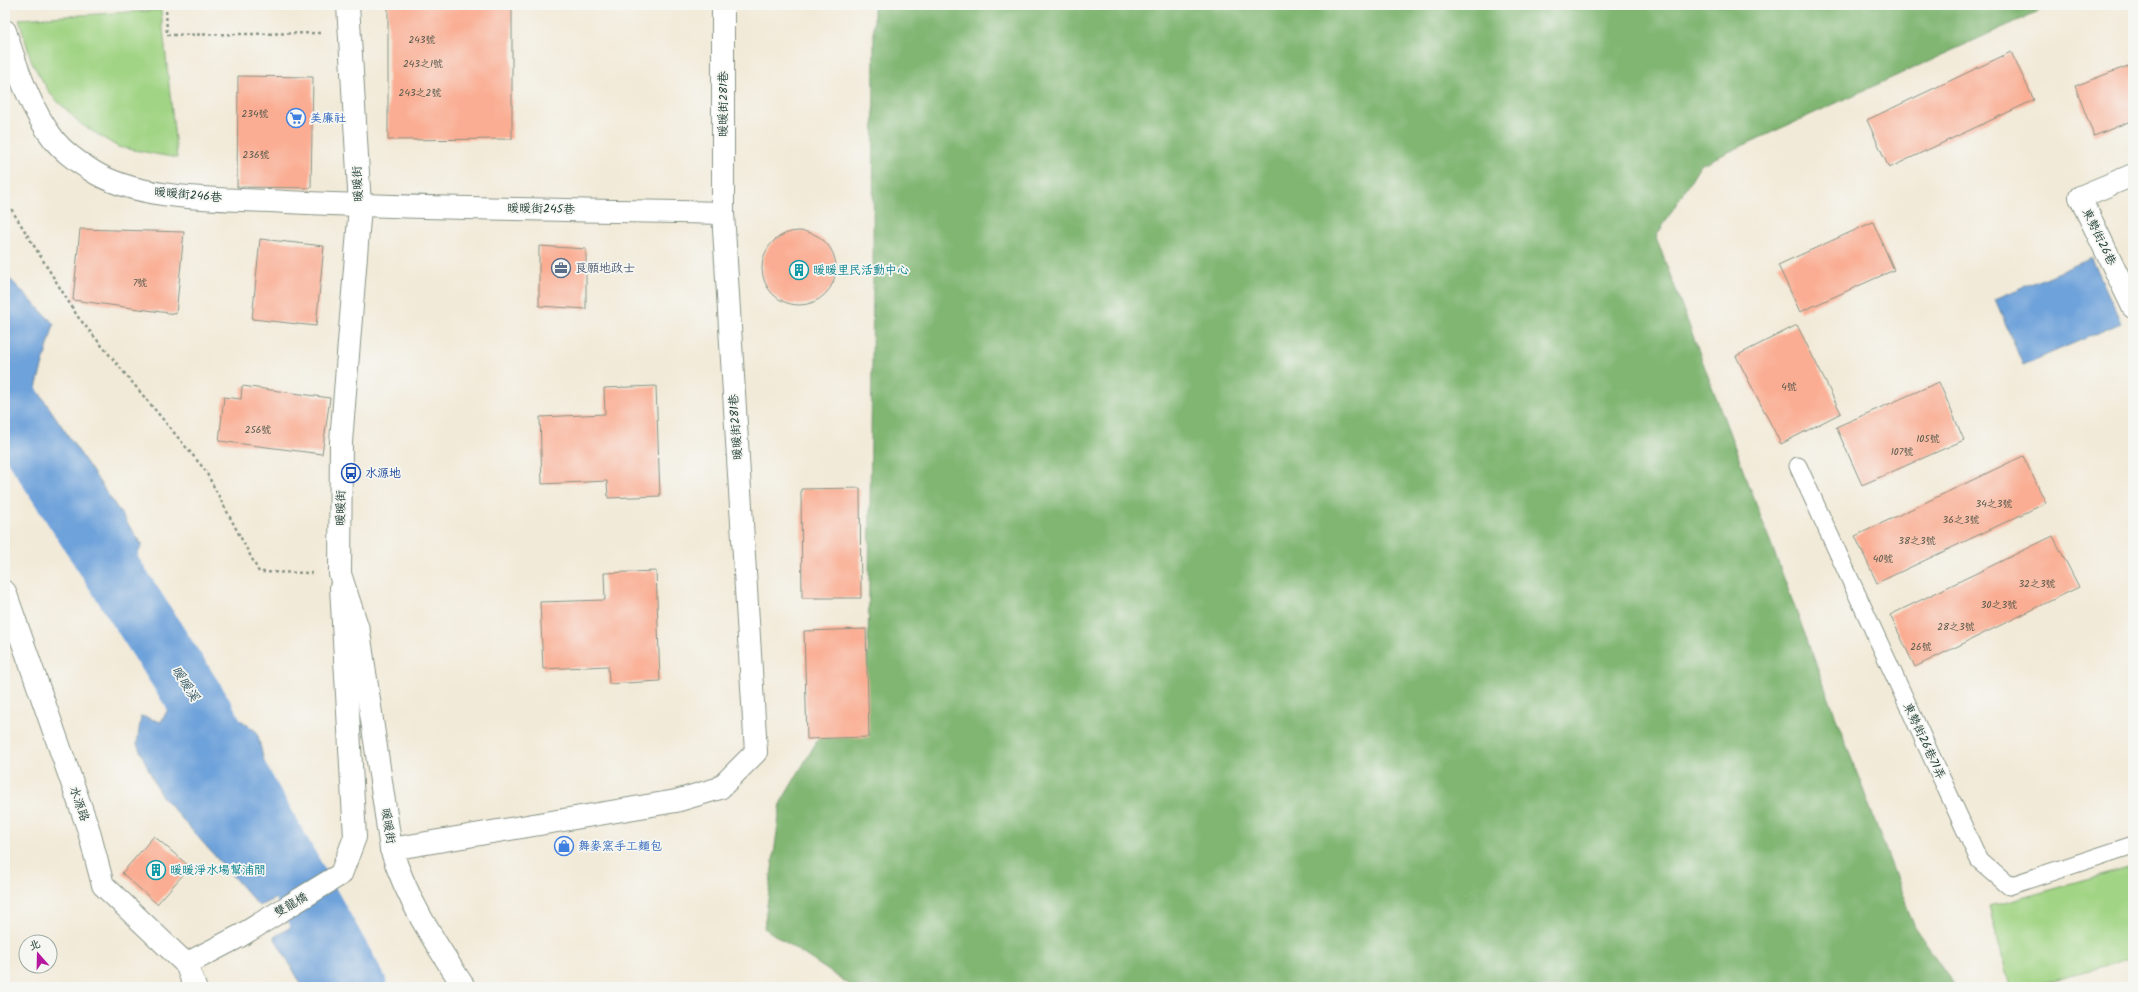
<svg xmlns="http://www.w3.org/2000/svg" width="2138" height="992" font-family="Kalam,'LXGW WenKai TC',sans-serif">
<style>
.green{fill:#a1d484;stroke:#60885c}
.forest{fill:#80b672;stroke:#507a53}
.water{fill:#6ea2da;stroke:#467087}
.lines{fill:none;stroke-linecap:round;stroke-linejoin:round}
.river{stroke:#6ea2da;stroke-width:58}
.building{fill:#faad93}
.service-casing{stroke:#889486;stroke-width:19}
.minor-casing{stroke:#889486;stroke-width:24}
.tertiary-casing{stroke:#889486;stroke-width:24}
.path{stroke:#889486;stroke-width:2.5;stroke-dasharray:3 3;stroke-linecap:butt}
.service{stroke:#fff;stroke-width:17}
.minor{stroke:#fff;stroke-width:22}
.tertiary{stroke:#fff;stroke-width:22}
.labels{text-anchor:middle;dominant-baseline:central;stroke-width:3.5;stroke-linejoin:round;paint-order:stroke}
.number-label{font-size:10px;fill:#56594c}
.street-label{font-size:12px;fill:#1f3d34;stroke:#f6f6f2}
.shop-label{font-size:12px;fill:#366cbe;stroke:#f6f6f2;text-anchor:start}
.service-label{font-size:12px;fill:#4e5e75;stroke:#f6f6f2;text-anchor:start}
.culture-label{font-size:12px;fill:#0d838f;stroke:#f6f6f2;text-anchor:start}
.transit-label{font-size:12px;fill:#164399;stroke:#f6f6f2;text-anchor:start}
.water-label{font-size:13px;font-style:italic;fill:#375b66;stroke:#f6f6f2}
</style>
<rect width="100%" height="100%" fill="#f6f6f2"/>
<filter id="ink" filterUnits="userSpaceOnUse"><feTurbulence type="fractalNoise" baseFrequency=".025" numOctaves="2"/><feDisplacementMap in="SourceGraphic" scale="8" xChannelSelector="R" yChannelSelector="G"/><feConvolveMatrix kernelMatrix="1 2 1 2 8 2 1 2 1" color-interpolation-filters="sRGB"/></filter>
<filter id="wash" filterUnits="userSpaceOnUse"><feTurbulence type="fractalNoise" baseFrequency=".012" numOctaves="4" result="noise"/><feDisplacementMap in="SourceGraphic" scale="16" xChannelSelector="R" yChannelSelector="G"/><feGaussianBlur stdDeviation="0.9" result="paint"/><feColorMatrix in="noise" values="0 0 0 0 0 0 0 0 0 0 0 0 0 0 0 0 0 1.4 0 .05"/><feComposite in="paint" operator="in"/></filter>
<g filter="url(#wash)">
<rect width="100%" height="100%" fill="#f2ead8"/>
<path class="green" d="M 161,10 L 177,158 L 118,147 L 81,124 L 51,95 L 32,63 L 19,19 Z
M 2133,867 L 2133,958 L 2027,987 L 2010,987 L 1989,907 Z"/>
<path class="forest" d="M 874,5 L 2052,5 L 1700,165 L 1656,237 L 1915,928 L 1956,987 L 853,987 L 764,928 L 781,802 L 868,655 L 873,286 Z"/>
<path class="water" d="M 2092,258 L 2121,323 L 2023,365 L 1995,299 Z
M 5,274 L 54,324 L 36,388 L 142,545 L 130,571 L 147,637 L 201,691 L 257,732 L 295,889 L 259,906 L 160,794 L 137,744 L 141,716 L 161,722 L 172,702 L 160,673 L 144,665 L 114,610 L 113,549 L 81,481 L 5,432 Z
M 310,916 L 350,987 L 303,987 L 274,937 Z"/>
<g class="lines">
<path class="river" d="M 5,387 L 28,440 L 201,708 L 358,987"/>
</g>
<g id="blocks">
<path class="building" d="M 388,5 L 512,5 L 512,139 L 388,140 Z
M 2011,52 L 2034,100 L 1889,168 L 1867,120 Z
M 2133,64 L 2133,120 L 2094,136 L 2075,86 Z
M 238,76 L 313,77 L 311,188 L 237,187 Z
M 1873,222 L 1894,270 L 1800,312 L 1778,265 Z
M 80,229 L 184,232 L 176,314 L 73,300 Z
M762 268a37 37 0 1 1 74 0a37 37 0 1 1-74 0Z
M 260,239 L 324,246 L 316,326 L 252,319 Z
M 539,246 L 586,249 L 586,309 L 539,306 Z
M 1797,325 L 1841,413 L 1781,444 L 1736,356 Z
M 1939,382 L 1964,440 L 1862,485 L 1836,427 Z
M 242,386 L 330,398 L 322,454 L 219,441 L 224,397 L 241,399 Z
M 656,386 L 660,496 L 608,498 L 607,481 L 542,484 L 540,417 L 605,414 L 604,388 Z
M 2023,456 L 2046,503 L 1877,583 L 1855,536 Z
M 860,488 L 861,598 L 802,598 L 801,489 Z
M 2053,536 L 2079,587 L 1915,667 L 1890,615 Z
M 656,571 L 660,681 L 609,684 L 608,666 L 543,669 L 540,602 L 605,600 L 604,573 Z
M 866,629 L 869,737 L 807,739 L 804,631 Z
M 154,836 L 190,867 L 157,904 L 122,873 Z"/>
</g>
</g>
<g filter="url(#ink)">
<use href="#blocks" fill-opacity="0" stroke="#889486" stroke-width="1"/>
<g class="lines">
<defs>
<path id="service" d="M 1798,466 L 1979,860 L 2009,886 L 2133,845"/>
<path id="minor" d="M 5,31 C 16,67 31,111 55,141 C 63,151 78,162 89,169 C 139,203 228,198 286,202 C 432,209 577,210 723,213
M 2133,175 L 2080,197 L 2133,307
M 5,592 L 88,828 L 103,885 L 186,964 L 195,987
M 391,849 L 676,801 L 720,788 L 756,752 L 723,213 L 723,5
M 186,964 L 240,936 L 341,874 L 355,837 L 341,587"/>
<path id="tertiary" d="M 348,5 L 360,206 L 341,442 L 340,574 L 359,632 L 391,849 C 408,902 434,941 464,987"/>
</defs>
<use href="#service" class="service-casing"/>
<use href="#minor" class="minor-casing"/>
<use href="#tertiary" class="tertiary-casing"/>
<path class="path" d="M 166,5 L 167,35 L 322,33
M 5,199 L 78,317 L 205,470 L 259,572 L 312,573"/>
<use href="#service" class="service"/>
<use href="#minor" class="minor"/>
<use href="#tertiary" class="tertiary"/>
</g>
</g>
<defs>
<symbol id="supermarket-ring" viewBox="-11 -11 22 22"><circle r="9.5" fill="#f6f6f2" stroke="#3f7fe0" stroke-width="1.5"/><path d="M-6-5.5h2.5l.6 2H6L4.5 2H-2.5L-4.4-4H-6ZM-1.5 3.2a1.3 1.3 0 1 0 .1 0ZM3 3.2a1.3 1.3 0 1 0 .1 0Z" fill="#3f7fe0"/></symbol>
<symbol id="office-ring" viewBox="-11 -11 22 22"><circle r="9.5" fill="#f6f6f2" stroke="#5c6f8a" stroke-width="1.5"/><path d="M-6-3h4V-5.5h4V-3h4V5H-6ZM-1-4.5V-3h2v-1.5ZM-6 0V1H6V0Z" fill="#5c6f8a"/></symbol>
<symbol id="building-ring" viewBox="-11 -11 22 22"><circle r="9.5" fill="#f6f6f2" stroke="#0f9aa8" stroke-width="1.5"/><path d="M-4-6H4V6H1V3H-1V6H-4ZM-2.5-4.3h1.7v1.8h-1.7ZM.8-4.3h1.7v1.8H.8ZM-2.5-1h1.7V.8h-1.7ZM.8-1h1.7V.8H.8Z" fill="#0f9aa8"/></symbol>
<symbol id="bus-ring" viewBox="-11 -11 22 22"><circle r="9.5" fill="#f6f6f2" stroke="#1a4fb4" stroke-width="1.5"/><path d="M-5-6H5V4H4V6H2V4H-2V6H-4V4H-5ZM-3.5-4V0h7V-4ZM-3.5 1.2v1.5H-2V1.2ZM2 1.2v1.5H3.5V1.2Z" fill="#1a4fb4"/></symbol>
<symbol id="shop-ring" viewBox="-11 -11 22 22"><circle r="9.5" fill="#f6f6f2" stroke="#3f7fe0" stroke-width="1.5"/><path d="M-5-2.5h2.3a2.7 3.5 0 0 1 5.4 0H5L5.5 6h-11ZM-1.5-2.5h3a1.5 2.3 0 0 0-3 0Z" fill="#3f7fe0"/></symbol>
</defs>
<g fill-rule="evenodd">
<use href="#supermarket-ring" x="285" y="107" width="22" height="22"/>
<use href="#office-ring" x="550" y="257" width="22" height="22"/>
<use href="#building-ring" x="788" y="259" width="22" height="22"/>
<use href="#bus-ring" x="340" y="462" width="22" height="22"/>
<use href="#shop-ring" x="553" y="835" width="22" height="22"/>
<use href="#building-ring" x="145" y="859" width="22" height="22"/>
</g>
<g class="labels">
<g class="number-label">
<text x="422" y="40">243號</text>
<text x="423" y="64">243之1號</text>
<text x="420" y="93">243之2號</text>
<text x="255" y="114">234號</text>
<text x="256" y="155">236號</text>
<text x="140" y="283">7號</text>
<text x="1789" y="387">4號</text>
<text x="258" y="430">256號</text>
<text x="1928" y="439">105號</text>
<text x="1902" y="452">107號</text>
<text x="1994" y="504">34之3號</text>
<text x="1961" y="520">36之3號</text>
<text x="1917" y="541">38之3號</text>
<text x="1883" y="559">40號</text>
<text x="2037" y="584">32之3號</text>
<text x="1999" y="605">30之3號</text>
<text x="1956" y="627">28之3號</text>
<text x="1921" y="647">26號</text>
</g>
<g class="street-label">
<text transform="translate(723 104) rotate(-90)">暖暖街281巷</text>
<text transform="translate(358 184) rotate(-93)">暖暖街</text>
<text transform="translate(188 195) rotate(5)">暖暖街246巷</text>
<text transform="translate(541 209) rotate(1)">暖暖街245巷</text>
<text transform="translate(2099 237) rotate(64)">東勢街26巷</text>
<text transform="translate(736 427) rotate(-94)">暖暖街281巷</text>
<text transform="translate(341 508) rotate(-89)">暖暖街</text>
<text transform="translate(1924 741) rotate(65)">東勢街26巷71弄</text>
<text transform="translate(79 804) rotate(71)">水源路</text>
<text transform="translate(388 826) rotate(81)">暖暖街</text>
<text transform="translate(291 905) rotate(-31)">雙龍橋</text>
</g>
<g class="shop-label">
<text x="310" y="118">美廉社</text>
<text x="578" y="846">舞麥窯手工麵包</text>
</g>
<g class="service-label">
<text x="575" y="268">良願地政士</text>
</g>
<g class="culture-label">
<text x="813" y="270">暖暖里民活動中心</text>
<text x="170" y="870">暖暖淨水場幫浦間</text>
</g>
<g class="transit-label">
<text x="365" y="473">水源地</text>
</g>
<g class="water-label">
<text transform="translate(185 684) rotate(57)">暖暖溪</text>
</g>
</g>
<rect width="2138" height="992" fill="none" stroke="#f6f6f2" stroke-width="20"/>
<g transform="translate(38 954) rotate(340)"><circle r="19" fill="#f6f6f2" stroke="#a0aca6"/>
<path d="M0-3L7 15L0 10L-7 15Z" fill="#b5179e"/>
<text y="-6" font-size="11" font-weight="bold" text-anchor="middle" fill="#1f3d34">北</text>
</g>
</svg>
